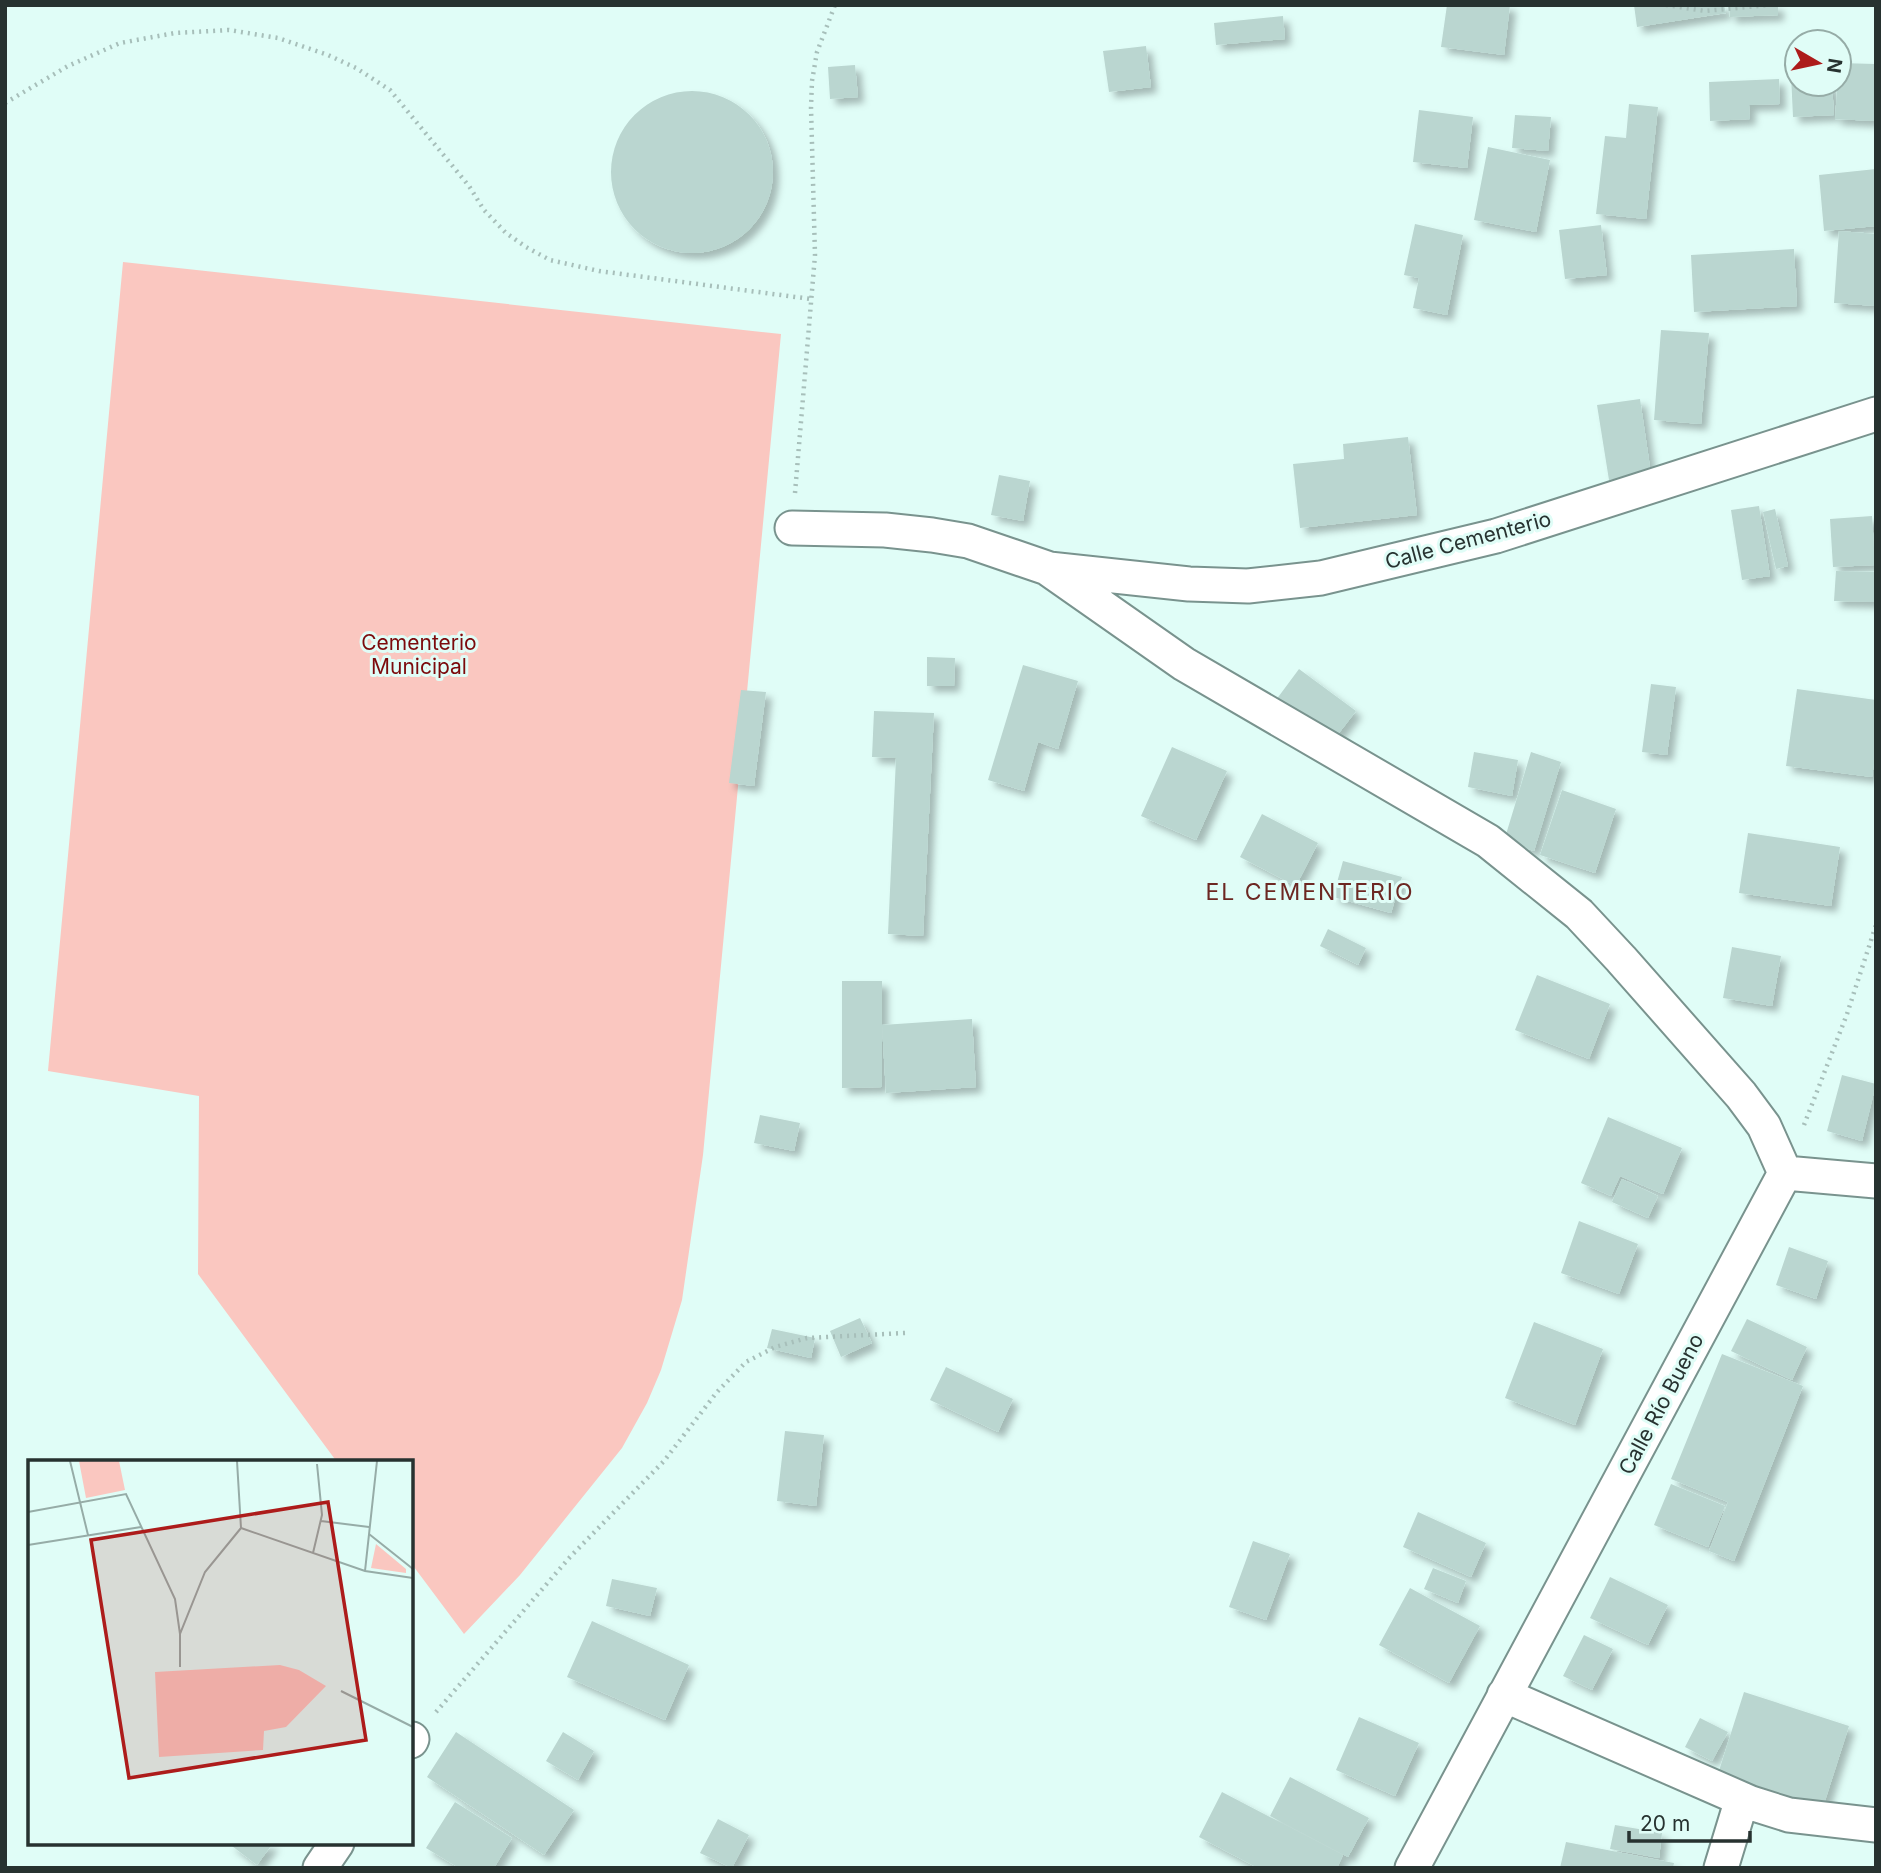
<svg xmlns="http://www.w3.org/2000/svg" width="1881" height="1873" font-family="Inter,sans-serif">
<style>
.green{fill:#fac7c0}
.building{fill:#bad6d0;filter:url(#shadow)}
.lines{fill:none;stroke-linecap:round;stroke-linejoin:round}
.street-casing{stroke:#79938e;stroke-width:37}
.path{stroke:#a7bfba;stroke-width:4.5;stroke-dasharray:2 5;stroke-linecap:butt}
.street{stroke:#fff;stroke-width:33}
.labels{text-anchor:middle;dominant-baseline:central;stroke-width:6;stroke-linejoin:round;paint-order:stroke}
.street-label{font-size:21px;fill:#273230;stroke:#e0fdf7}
.park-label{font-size:21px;fill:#7c0a0c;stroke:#e0fdf7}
.neighbourhood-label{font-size:23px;letter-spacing:2px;fill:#6c2722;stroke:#e0fdf7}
.inset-road{fill:none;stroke:#96aca7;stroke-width:2}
.view{fill:#ad1c1b;fill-opacity:0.15;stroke:#ad1c1b;stroke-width:3.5}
.inset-edge{fill:none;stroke:#273230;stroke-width:3.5}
</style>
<defs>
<filter id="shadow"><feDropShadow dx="6" dy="6" stdDeviation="3.5" flood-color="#0004"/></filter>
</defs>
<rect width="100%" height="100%" fill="#e0fdf7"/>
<path class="green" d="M 123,262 L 781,334 L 703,1155 L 682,1300 L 661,1370 L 647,1403 L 622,1448 L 520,1575 L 464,1634 L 411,1563 L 411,1462 L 337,1462 L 198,1274 L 199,1096 L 48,1071 Z"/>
<path class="building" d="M 1447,5 L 1510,5 L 1504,55 L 1441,47 Z
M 1634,5 L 1724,5 L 1726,13 L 1637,27 Z
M 1729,5 L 1778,5 L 1778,15 L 1730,17 Z
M 1283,16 L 1285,39 L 1216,45 L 1214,23 Z
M 1146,46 L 1151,87 L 1109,92 L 1103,51 Z
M 1839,63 L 1876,64 L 1875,121 L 1835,119 Z
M 855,65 L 858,97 L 830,99 L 828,67 Z
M 1791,75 L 1797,75 L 1797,84 L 1832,84 L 1834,115 L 1793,117 Z
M 1779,79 L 1780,104 L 1749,105 L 1750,119 L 1710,121 L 1709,82 Z
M611 172a81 81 0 1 1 162 0a81 81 0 1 1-162 0Z
M 1629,104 L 1658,107 L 1646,219 L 1596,214 L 1605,136 L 1626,138 Z
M 1419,110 L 1473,117 L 1467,168 L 1413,162 Z
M 1515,115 L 1551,117 L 1548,151 L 1512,148 Z
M 1488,147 L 1550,160 L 1536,232 L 1474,220 Z
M 1876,169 L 1876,226 L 1824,231 L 1819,175 Z
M 1415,224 L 1463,235 L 1447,315 L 1413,308 L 1419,278 L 1404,275 Z
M 1601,225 L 1607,275 L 1565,279 L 1559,230 Z
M 1839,231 L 1876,234 L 1876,306 L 1834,303 Z
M 1794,249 L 1797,306 L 1694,312 L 1691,255 Z
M 1661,330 L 1709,333 L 1701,424 L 1654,420 Z
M 1640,399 L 1651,474 L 1609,480 L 1597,405 Z
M 1408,437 L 1417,515 L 1300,528 L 1293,464 L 1344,459 L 1343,444 Z
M 999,475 L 1030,481 L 1023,521 L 991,515 Z
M 1759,506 L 1770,576 L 1742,580 L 1731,510 Z
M 1775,509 L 1788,566 L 1776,569 L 1763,512 Z
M 1872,516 L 1875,565 L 1833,567 L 1830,519 Z
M 1836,571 L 1876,572 L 1875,602 L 1834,601 Z
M 927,657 L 955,658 L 954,686 L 927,686 Z
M 1023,665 L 1078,681 L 1058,749 L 1038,742 L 1024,791 L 988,780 Z
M 1299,669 L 1356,711 L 1332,742 L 1276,700 Z
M 1651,684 L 1676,687 L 1667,755 L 1642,752 Z
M 1797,689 L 1876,700 L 1876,750 L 1872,777 L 1786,766 Z
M 741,690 L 766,692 L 754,786 L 729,783 Z
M 874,711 L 934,713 L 923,936 L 888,934 L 896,758 L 872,757 Z
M 1172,747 L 1227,771 L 1196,840 L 1141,816 Z
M 1474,752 L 1518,760 L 1512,796 L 1468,787 Z
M 1531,752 L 1561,762 L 1534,851 L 1504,841 Z
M 1562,790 L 1616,809 L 1595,873 L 1540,855 Z
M 1262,814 L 1318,843 L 1296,886 L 1240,857 Z
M 1748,833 L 1840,847 L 1831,906 L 1739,893 Z
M 1343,861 L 1402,877 L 1391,913 L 1333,897 Z
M 1328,929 L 1366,948 L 1358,965 L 1320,946 Z
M 1732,947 L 1781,956 L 1772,1006 L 1723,998 Z
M 1537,975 L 1610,1004 L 1589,1059 L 1515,1030 Z
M 842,981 L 882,981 L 882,1087 L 842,1088 Z
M 972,1019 L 976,1087 L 886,1093 L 882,1025 Z
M 1842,1075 L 1876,1084 L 1862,1141 L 1827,1131 Z
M 760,1115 L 800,1123 L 794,1151 L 754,1143 Z
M 1608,1117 L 1682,1148 L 1663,1194 L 1620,1176 L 1611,1196 L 1581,1183 Z
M 1622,1179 L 1658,1196 L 1648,1218 L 1612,1202 Z
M 1579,1221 L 1638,1244 L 1619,1294 L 1561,1273 Z
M 1789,1247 L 1828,1261 L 1816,1299 L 1776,1285 Z
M 860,1318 L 872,1343 L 841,1357 L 830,1331 Z
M 1747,1319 L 1807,1347 L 1792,1380 L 1731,1351 Z
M 1534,1322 L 1603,1349 L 1575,1425 L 1505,1398 Z
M 772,1329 L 815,1338 L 811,1358 L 767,1348 Z
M 1722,1354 L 1803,1386 L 1734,1561 L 1709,1551 L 1728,1502 L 1671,1479 Z
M 946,1367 L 1013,1399 L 998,1432 L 930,1400 Z
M 785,1431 L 824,1435 L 816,1506 L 777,1501 Z
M 1671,1484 L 1725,1506 L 1708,1547 L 1654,1525 Z
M 1418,1512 L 1486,1543 L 1471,1577 L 1403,1547 Z
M 1253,1541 L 1290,1554 L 1266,1620 L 1229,1607 Z
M 1433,1568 L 1466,1581 L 1458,1603 L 1424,1589 Z
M 1610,1577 L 1668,1605 L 1648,1645 L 1590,1618 Z
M 612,1579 L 657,1588 L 650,1616 L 606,1606 Z
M 1410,1588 L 1480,1626 L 1449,1683 L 1379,1645 Z
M 592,1621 L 689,1665 L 665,1720 L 567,1677 Z
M 1584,1635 L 1613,1649 L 1592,1690 L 1563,1676 Z
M 1744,1692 L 1849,1726 L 1823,1807 L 1718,1774 Z
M 1359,1717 L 1419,1743 L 1395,1796 L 1336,1770 Z
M 1700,1718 L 1728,1732 L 1712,1761 L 1685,1747 Z
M 456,1732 L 574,1810 L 544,1855 L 427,1777 Z
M 563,1732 L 594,1751 L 578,1780 L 546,1761 Z
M 1290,1777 L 1369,1818 L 1348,1857 L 1270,1816 Z
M 1222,1792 L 1343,1855 L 1337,1868 L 1258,1868 L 1199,1837 Z
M 455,1802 L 512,1838 L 494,1868 L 459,1868 L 426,1848 Z
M 718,1819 L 749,1835 L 732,1868 L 700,1853 Z
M 1615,1825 L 1662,1833 L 1659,1858 L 1610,1849 Z
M 1566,1842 L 1674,1863 L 1673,1868 L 1560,1868 Z
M 228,1843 L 273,1843 L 257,1865 Z"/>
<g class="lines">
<defs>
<path id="street" d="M 792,528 L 885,530 L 932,535 L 968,541 L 1047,568 L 1184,664 L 1488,841 L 1579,914 L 1621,959 L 1741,1095 L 1764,1126 L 1785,1173
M 1049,569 L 1189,584 L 1248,586 L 1321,578 L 1496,536 L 1876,414
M 1785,1173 L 1876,1181
M 1504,1695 L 1751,1803 L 1789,1815 L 1876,1825
M 411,1741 L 412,1739
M 320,1868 L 337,1843
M 1412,1868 L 1785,1173
M 1721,1868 L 1742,1799"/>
</defs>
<use href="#street" class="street-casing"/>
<path class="path" d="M 1666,5 L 1705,11 L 1769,5
M 5,103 L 68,66 L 120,43 L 175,33 L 229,30 L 278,38 L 328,55 L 356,68 L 390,90 L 469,186 L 484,210 L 506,233 L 526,247 L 550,260 L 599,271 L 811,299
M 795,493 L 815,255 L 811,107 L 812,81 L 817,52 L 835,5
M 1804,1125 L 1847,1014 L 1876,925
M 436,1712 L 570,1557 L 664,1461 L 717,1392 L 746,1362 L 775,1347 L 807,1338 L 905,1333"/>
<use href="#street" class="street"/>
</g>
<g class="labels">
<g class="street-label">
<text transform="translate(1468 540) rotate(-15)">Calle Cementerio</text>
<text transform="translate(1661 1404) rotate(-62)">Calle Río Bueno</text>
</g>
<g class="park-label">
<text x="419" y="642">Cementerio<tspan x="419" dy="24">Municipal</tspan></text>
</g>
<g class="neighbourhood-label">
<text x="1310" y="892">EL CEMENTERIO</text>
</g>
</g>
<g transform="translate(28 1460)">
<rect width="385" height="385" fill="#e0fdf7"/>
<path d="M 51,1 L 91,1 L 97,30 L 58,38 ZM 348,84 L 378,109 L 378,113 L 343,108 ZM 252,205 L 271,210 L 298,226 L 258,267 L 236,271 L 235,290 L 131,297 L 127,212 Z" fill="#fac7c0"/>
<path class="inset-road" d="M 42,1 L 60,75M 209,1 L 213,68M 0,52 L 98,34 L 147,139 L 152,174M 293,61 L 341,67M 213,68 L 337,111 L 385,118M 341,74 L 385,109M 0,85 L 113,67M 285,93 L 294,55 L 289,4M 337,111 L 349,1M 152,207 L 152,174 L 177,112 L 213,68M 313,231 L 385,267"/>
<path class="view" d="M 300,42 L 338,280 L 101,318 L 63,80 Z"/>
<rect width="385" height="385" class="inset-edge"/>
</g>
<rect width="1881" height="1873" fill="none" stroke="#273230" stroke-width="14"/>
<g transform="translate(1818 63) rotate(99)"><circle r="33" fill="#e0fdf7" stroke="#96aca7" stroke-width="2"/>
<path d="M0-5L12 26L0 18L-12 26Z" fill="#ad1c1b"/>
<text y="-10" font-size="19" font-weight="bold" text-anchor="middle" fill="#273230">N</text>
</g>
<path d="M1629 1831v10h121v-10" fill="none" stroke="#273230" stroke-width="3.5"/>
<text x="1640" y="1831" font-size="21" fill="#273230" stroke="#e0fdf7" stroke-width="5" paint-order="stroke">20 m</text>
</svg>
